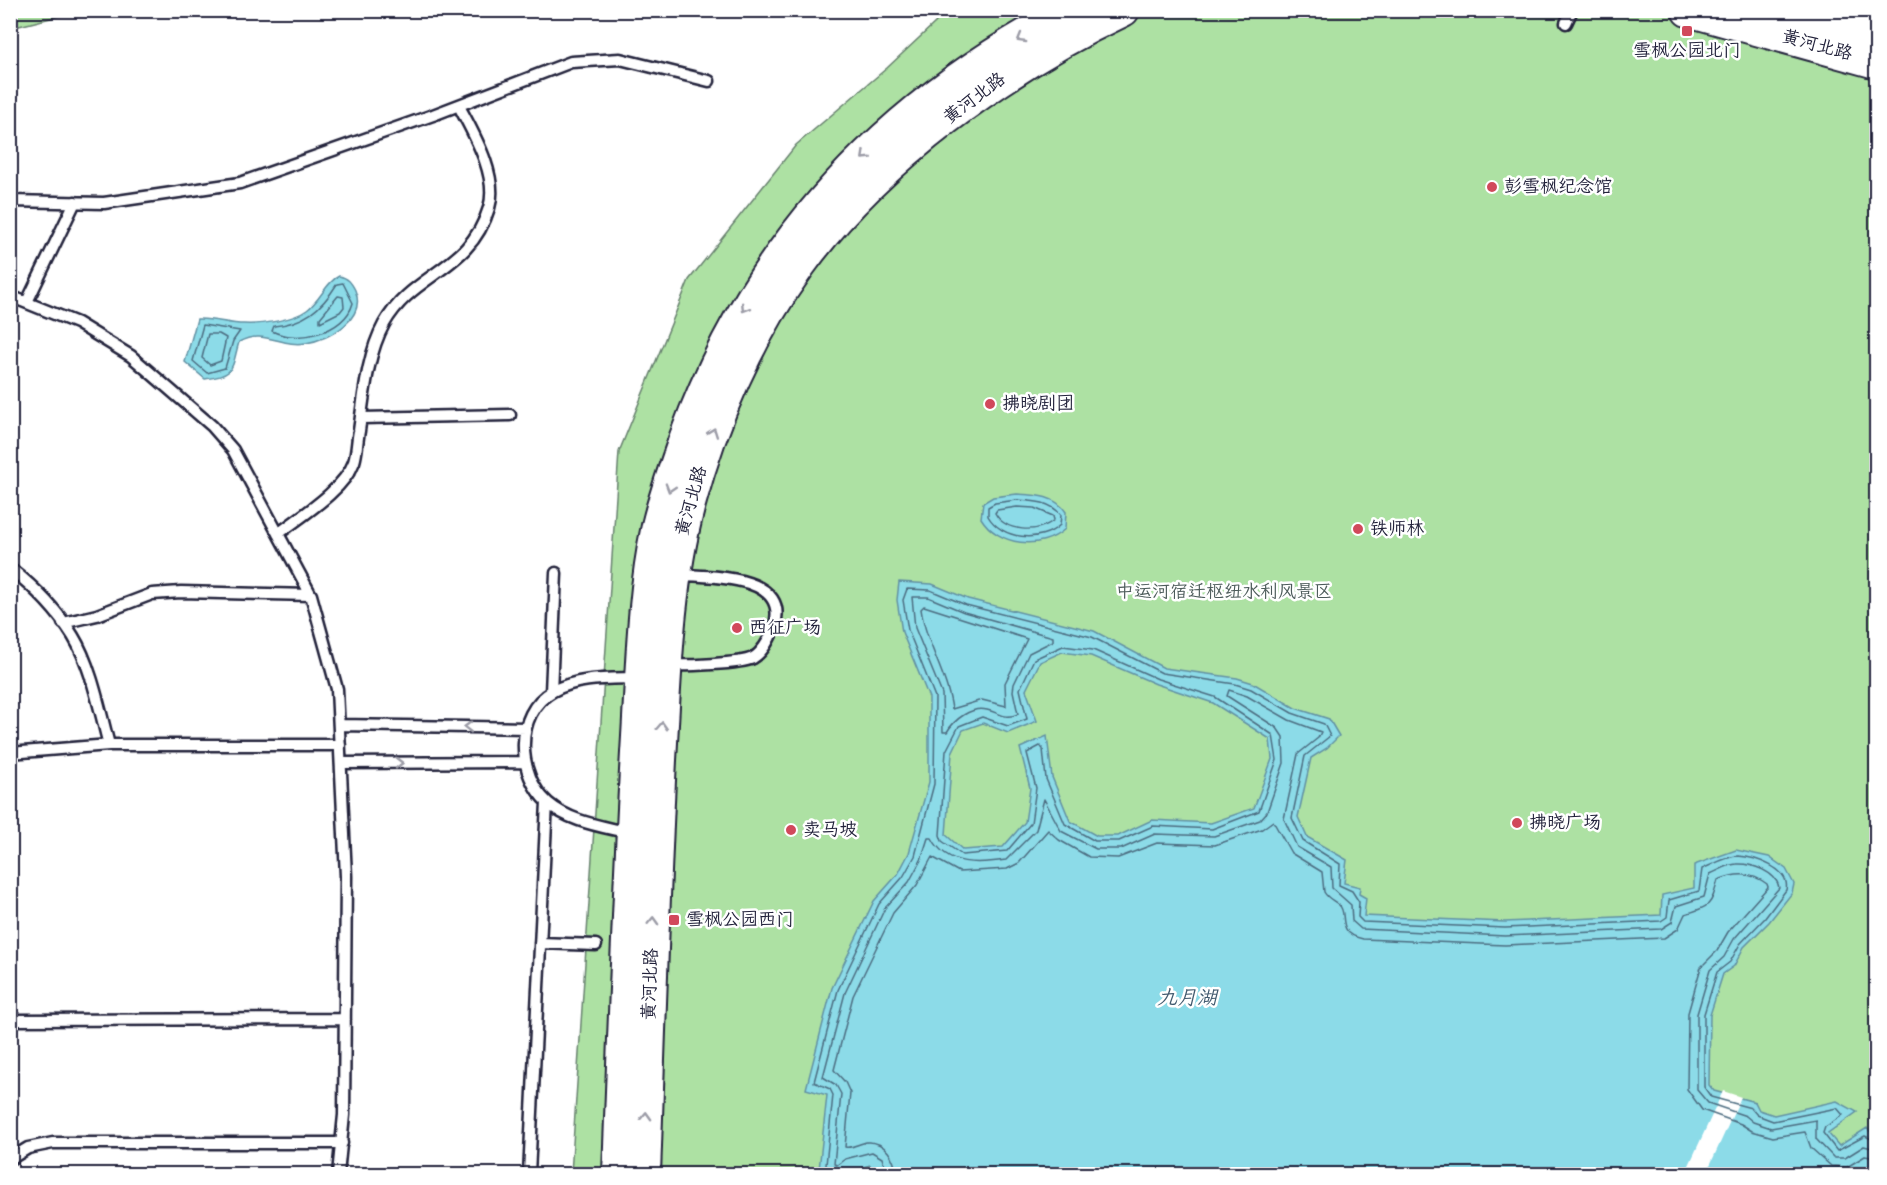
<svg xmlns="http://www.w3.org/2000/svg" width="1887" height="1185" font-family="Kalam,'LXGW WenKai TC',sans-serif">
<style>
.green{fill:#ade1a3;stroke:#68826f;stroke-width:1.5}
.water{fill:#8cdbe8;stroke:#6291a3;stroke-width:1.5;fill-rule:evenodd}
.pier{fill:#fff}
.lines{fill:none;stroke-linecap:round;stroke-linejoin:round}
.shore{stroke:#4c6c80;stroke-width:1.5}
.lane-casing{stroke:#22223b;stroke-width:15}
.secondary-casing{stroke:#22223b;stroke-width:36}
.lane{stroke:#fff;stroke-width:10}
.secondary{stroke:#fff;stroke-width:32}
.oneway{stroke:#9c9ca7}
.poi-dot{fill:#d1495b;stroke:#fff;stroke-width:2}
.labels{text-anchor:middle;dominant-baseline:central;stroke-width:5;stroke-linejoin:round;paint-order:stroke}
.street-label{font-size:18px;fill:#22223b;stroke:#fff}
.poi-label{font-size:18px;fill:#22223b;stroke:#fff;text-anchor:start}
.park-label{font-size:18px;fill:#4c5b5a;stroke:#fff}
.water-label{font-size:20px;font-style:italic;fill:#425a6f;stroke:#fff}
</style>
<rect width="100%" height="100%" fill="#fff"/>
<filter id="ink" filterUnits="userSpaceOnUse"><feTurbulence type="fractalNoise" baseFrequency=".0167" numOctaves="2"/><feDisplacementMap in="SourceGraphic" scale="12" xChannelSelector="R" yChannelSelector="G"/><feConvolveMatrix kernelMatrix="1 2 1 2 8 2 1 2 1" color-interpolation-filters="sRGB"/></filter>
<g filter="url(#ink)">
<path class="green" d="M 11,10 L 79,10 L 79,11 L 11,28 Z
M 932,11 L 1876,11 L 1876,1174 L 571,1174 L 619,452 L 689,280 L 796,145 L 887,68 L 936,22 Z"/>
<path class="water" d="M 339,276 C 348,278 351,282 355,290 C 367,318 331,339 306,343 C 282,348 263,328 239,342 C 231,369 236,375 205,379 L 185,362 L 197,319 C 213,318 228,324 244,324 C 260,325 294,320 307,310 C 320,301 326,282 339,276 Z
M 1017,494 C 1035,495 1055,495 1066,512 L 1065,529 C 1041,551 998,546 981,518 L 983,503 L 993,497 Z
M 899,582 L 932,584 L 968,599 L 1094,631 L 1164,668 L 1237,678 L 1253,683 L 1295,708 L 1329,719 L 1339,736 L 1327,748 L 1311,758 L 1298,817 L 1307,837 L 1347,860 L 1344,883 L 1360,887 L 1359,894 L 1366,898 L 1364,916 L 1505,922 L 1661,915 L 1662,895 L 1694,888 L 1694,865 L 1736,850 L 1769,857 L 1786,869 L 1794,884 L 1792,893 L 1769,922 L 1744,947 L 1734,966 L 1723,974 L 1710,1015 L 1709,1085 L 1714,1091 L 1755,1102 L 1759,1110 L 1774,1115 L 1837,1101 L 1857,1112 L 1828,1133 L 1839,1146 L 1867,1128 L 1876,1138 L 1876,1174 L 874,1174 L 870,1165 C 853,1171 836,1180 819,1170 L 827,1095 L 806,1089 L 832,988 L 874,901 L 898,874 L 909,853 L 929,782 L 929,698 L 902,632 L 897,600 ZM 1062,652 L 1091,656 L 1156,684 L 1213,703 L 1270,739 L 1272,759 L 1254,808 L 1211,823 L 1152,820 L 1118,836 L 1097,836 L 1070,821 L 1052,777 L 1047,736 L 1020,748 L 1030,788 L 1025,822 L 1003,847 L 963,850 L 946,835 L 952,753 L 963,730 L 983,723 L 1008,733 L 1037,721 L 1026,690 L 1040,662 Z"/>
<path class="pier" d="M 1723,1091 L 1741,1097 L 1706,1174 L 1685,1174 Z"/>
<g class="lines">
<path class="shore" d="M 343,283 L 353,303 C 345,333 297,344 272,331 L 274,326 C 304,323 321,310 337,284 Z
M 338,296 L 343,297 L 344,307 L 340,312 L 320,322 L 320,318 Z
M 203,325 L 240,331 L 233,341 L 225,368 L 207,373 L 193,361 Z
M 208,334 L 219,334 L 226,338 L 221,361 L 210,365 L 202,358 Z
M 1017,500 C 1033,501 1050,501 1061,515 L 1060,525 C 1040,544 1001,539 988,516 L 988,507 L 995,503 Z
M 1017,507 L 1034,508 L 1053,516 L 1054,520 C 1038,534 1005,532 995,513 L 997,510 Z
M 912,597 L 928,597 L 964,612 L 1053,637 L 1053,641 L 1029,653 L 1014,684 L 1013,691 L 1018,714 C 1005,720 1000,713 987,710 C 971,706 954,720 947,732 L 943,732 L 942,694 L 915,628 Z
M 924,606 L 1027,639 L 1005,683 L 1006,706 L 982,700 L 952,709 C 947,674 926,644 921,609 Z
M 1063,646 L 1093,650 L 1158,679 L 1215,697 L 1273,735 L 1277,760 L 1259,811 L 1212,829 L 1153,826 L 1119,841 L 1095,841 L 1065,824 L 1046,779 L 1043,749 L 1040,746 L 1027,753 L 1036,788 L 1031,823 L 1007,851 L 962,855 L 942,841 L 940,835 L 946,751 L 959,726 L 982,717 L 1008,726 L 1027,719 L 1020,689 L 1034,659 Z
M 829,1174 L 826,1165 L 833,1095 L 830,1089 L 814,1082 L 838,990 L 879,904 L 903,877 L 915,856 L 934,784 L 935,697 L 908,630 L 903,600 L 907,589 L 930,590 L 966,605 L 1092,637 L 1162,673 L 1235,684 L 1251,689 L 1292,713 L 1324,724 L 1330,736 L 1305,756 L 1292,818 L 1303,841 L 1340,864 L 1339,885 L 1352,891 L 1359,902 L 1358,917 L 1363,922 L 1505,928 L 1661,921 L 1667,917 L 1669,900 L 1699,891 L 1702,869 C 1712,865 1727,856 1738,856 C 1754,857 1791,868 1786,890 L 1765,918 L 1740,944 L 1730,962 L 1717,972 L 1704,1014 L 1704,1087 L 1711,1097 L 1751,1108 L 1757,1115 L 1773,1121 L 1837,1108 L 1843,1115 L 1825,1127 L 1823,1133 L 1837,1151 L 1865,1136 L 1876,1141
M 887,1174 L 882,1158 L 872,1152 L 845,1159 L 837,1165 L 834,1164 L 841,1094 L 836,1085 L 823,1077 L 845,993 L 885,908 L 909,882 L 921,860 L 928,838 L 932,838 C 947,867 979,864 1006,860 L 1036,830 L 1044,799 L 1061,831 L 1096,849 L 1121,849 L 1155,834 L 1214,836 L 1260,820 L 1267,812 L 1284,763 L 1283,737 L 1277,728 L 1227,696 L 1229,690 L 1247,696 L 1289,720 L 1321,732 L 1318,738 L 1298,754 L 1284,819 L 1297,847 L 1331,867 L 1332,888 L 1351,905 L 1352,921 L 1361,929 L 1505,936 L 1661,929 L 1672,922 L 1676,906 L 1704,897 L 1710,874 C 1718,871 1728,864 1737,864 C 1751,863 1777,872 1779,888 L 1734,939 L 1724,957 L 1710,970 L 1697,1014 L 1697,1090 L 1708,1103 L 1746,1116 L 1753,1122 L 1771,1128 L 1816,1120 L 1816,1139 L 1834,1158 L 1845,1158 L 1864,1146 L 1876,1149
M 896,1174 C 895,1159 886,1141 867,1142 C 859,1143 852,1149 845,1147 L 850,1093 L 845,1082 L 834,1070 L 853,996 L 893,913 L 917,885 L 932,857 L 959,872 L 1007,869 L 1019,863 L 1048,830 L 1059,840 L 1089,857 L 1118,858 L 1157,843 L 1215,845 L 1262,829 L 1273,821 L 1291,853 L 1322,872 L 1324,892 C 1328,899 1333,900 1339,905 C 1349,913 1334,933 1363,939 L 1505,945 L 1664,938 L 1678,929 L 1685,914 C 1711,907 1711,905 1718,880 C 1736,873 1751,872 1767,884 L 1768,887 L 1728,932 L 1717,951 L 1701,967 L 1688,1013 L 1687,1089 L 1702,1110 L 1741,1124 L 1752,1131 L 1773,1137 L 1805,1132 L 1811,1148 L 1831,1166 L 1847,1167 L 1865,1156 L 1876,1158"/>
<defs>
<path id="lane" d="M 1566,23 L 1572,10
M 10,201 L 104,203 L 240,183 L 433,115 L 571,62 L 620,59 L 709,81
M 10,296 L 77,323 L 131,356 L 212,426 L 233,450 L 311,595 L 337,689 L 346,876 L 344,1115 L 338,1174
M 27,302 L 75,202
M 361,418 L 510,415
M 278,534 C 301,516 344,490 354,462 C 357,453 357,441 359,431 C 364,396 367,355 384,324 C 413,272 470,271 489,208 C 499,176 473,133 459,106
M 10,568 C 34,587 57,610 73,636 C 91,665 100,711 109,745 L 340,745
M 63,623 L 97,615 L 152,594 L 181,592 L 311,595
M 669,665 C 684,666 741,664 753,658 C 763,652 770,638 774,628 C 792,575 711,576 679,575
M 551,692 L 556,573
M 339,725 L 526,728
M 10,753 L 109,745
M 341,763 L 524,762
M 629,833 C 601,826 570,822 548,803 C 517,776 513,713 553,691 C 579,677 609,679 638,678
M 540,943 L 596,945
M 10,1020 L 345,1019
M 10,1159 L 28,1148 L 53,1143 L 342,1143
M 529,1174 L 547,802"/>
<path id="secondary" d="M 1688,10 L 1876,62
M 1781,10 L 1876,36
M 619,1174 C 624,1034 629,893 637,753 C 642,678 642,600 658,526 C 665,496 676,466 686,437 C 757,242 889,104 1072,10
M 644,1174 C 649,1036 653,898 660,760 C 665,675 667,587 689,504 C 711,421 749,334 800,264 C 876,159 1006,65 1123,10"/>
</defs>
<use href="#lane" class="lane-casing"/>
<use href="#secondary" class="secondary-casing"/>
<use href="#lane" class="lane"/>
<use href="#secondary" class="secondary"/>
</g>
<defs><path id="oneway-chevron" d="M-2-3.5L2.5 0L-2 3.5" fill="none" stroke-width="1.6" stroke-linecap="round" stroke-linejoin="round" transform="scale(1.5)"/></defs>
<g class="oneway">
<use href="#oneway-chevron" transform="translate(1021 39) rotate(150)"/>
<use href="#oneway-chevron" transform="translate(865 156) rotate(137)"/>
<use href="#oneway-chevron" transform="translate(745 308) rotate(122)"/>
<use href="#oneway-chevron" transform="translate(713 432) rotate(-70)"/>
<use href="#oneway-chevron" transform="translate(670 488) rotate(107)"/>
<use href="#oneway-chevron" transform="translate(662 726) rotate(-87)"/>
<use href="#oneway-chevron" transform="translate(468 727) rotate(-179)"/>
<use href="#oneway-chevron" transform="translate(399 763)"/>
<use href="#oneway-chevron" transform="translate(653 921) rotate(-88)"/>
<use href="#oneway-chevron" transform="translate(646 1116) rotate(-88)"/>
</g>
</g>
<g class="poi-dot">
<rect x="1681" y="25" width="12" height="12" rx="3"/>
<circle cx="1492" cy="187" r="6"/>
<circle cx="990" cy="404" r="6"/>
<circle cx="1358" cy="529" r="6"/>
<circle cx="737" cy="628" r="6"/>
<circle cx="1517" cy="823" r="6"/>
<circle cx="791" cy="830" r="6"/>
<rect x="668" y="914" width="12" height="12" rx="3"/>
</g>
<g class="labels">
<g class="street-label">
<text transform="translate(1817 46) rotate(15)">黄河北路</text>
<text transform="translate(975 99) rotate(-37)">黄河北路</text>
<text transform="translate(692 501) rotate(-74)">黄河北路</text>
<text transform="translate(651 984) rotate(-88)">黄河北路</text>
</g>
<g class="poi-label">
<text x="1687" y="51" text-anchor="middle">雪枫公园北门</text>
<text x="1504" y="187">彭雪枫纪念馆</text>
<text x="1002" y="404">拂晓剧团</text>
<text x="1370" y="529">铁师林</text>
<text x="749" y="628">西征广场</text>
<text x="1529" y="823">拂晓广场</text>
<text x="803" y="830">卖马坡</text>
<text x="686" y="920">雪枫公园西门</text>
</g>
<g class="park-label">
<text x="1224" y="592">中运河宿迁枢纽水利风景区</text>
</g>
<g class="water-label">
<text x="1187" y="999">九月湖</text>
</g>
</g>
<rect width="1887" height="1185" fill="none" stroke="#fff" stroke-width="36"/>
<rect x="18" y="18" width="1851" height="1149" fill="none" stroke="#22223b" stroke-width="2" filter="url(#ink)"/>
</svg>
